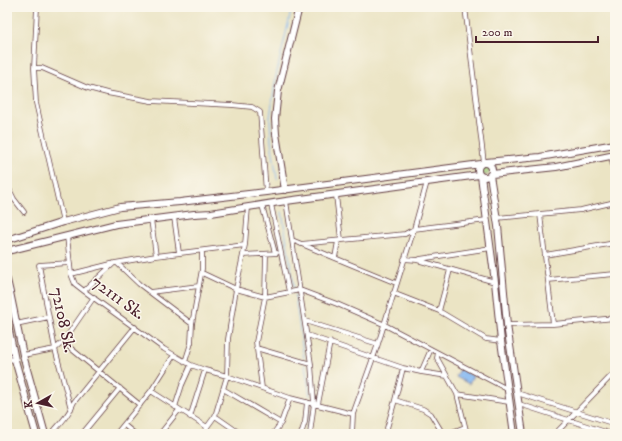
<svg xmlns="http://www.w3.org/2000/svg" width="622" height="441" font-family="'IM FELL DW Pica',serif">
<style>
.green{fill:#abda88;stroke:#7a7c5a}
.water{fill:#84b8f2;stroke:#676c8e}
.lines{fill:none;stroke-linecap:round;stroke-linejoin:round}
.stream{stroke:#84b8f2;stroke-width:1}
.street-casing{stroke:#623d42;stroke-width:5.5}
.secondary-casing{stroke:#623d42;stroke-width:8}
.street{stroke:#fff;stroke-width:4}
.secondary{stroke:#fff;stroke-width:6}
.labels{text-anchor:middle;dominant-baseline:central;stroke-width:3;stroke-linejoin:round;paint-order:stroke}
.street-label{font-size:17px;fill:#4a1f2b;stroke:#fbf7ec}
</style>
<rect width="100%" height="100%" fill="#fbf7ec"/>
<filter id="ink" filterUnits="userSpaceOnUse"><feTurbulence type="fractalNoise" baseFrequency=".025" numOctaves="2"/><feDisplacementMap in="SourceGraphic" scale="8" xChannelSelector="R" yChannelSelector="G"/><feConvolveMatrix kernelMatrix="1 2 1 2 8 2 1 2 1" color-interpolation-filters="sRGB"/></filter>
<filter id="wash" filterUnits="userSpaceOnUse"><feTurbulence type="fractalNoise" baseFrequency=".012" numOctaves="4" result="noise"/><feDisplacementMap in="SourceGraphic" scale="16" xChannelSelector="R" yChannelSelector="G"/><feGaussianBlur stdDeviation="0.9" result="paint"/><feColorMatrix in="noise" values="0 0 0 0 0 0 0 0 0 0 0 0 0 0 0 0 0 1.4 0 .05"/><feComposite in="paint" operator="in"/></filter>
<g filter="url(#wash)">
<rect width="100%" height="100%" fill="#ebe4c4"/>
<path class="green" d="M480 170a5 5 0 1 1 10 0a5 5 0 1 1-10 0Z"/>
<path class="water" d="M 460,369 L 473,376 L 469,384 L 456,377 Z"/>
<g class="lines">
<path class="stream" d="M 277,179 L 271,141 L 270,118 L 276,76 L 292,7
M 282,212 L 294,287
M 295,295 L 304,358
M 305,365 L 310,396
M 306,434 L 310,409"/>
</g>
</g>
<g filter="url(#ink)">
<g class="lines">
<defs>
<path id="street" d="M 37,7 L 34,68 L 36,103 L 63,222
M 465,7 L 484,163
M 34,68 L 42,68 L 88,88 L 107,93 L 151,101 L 232,105 L 252,107 L 260,112 L 266,192
M 611,155 L 615,178
M 7,185 L 14,199 L 24,212
M 336,195 L 341,240
M 286,201 L 311,364 L 314,403 L 310,434
M 271,204 L 289,292
M 262,205 L 275,253
M 540,214 L 553,324
M 174,217 L 179,253
M 497,218 L 581,210 L 615,202
M 151,219 L 156,256
M 67,236 L 71,274 L 75,284 L 84,291 L 164,349 L 191,365 L 205,370 L 227,376 L 290,398 L 353,414
M 292,240 L 335,258 L 396,283
M 301,244 L 405,234 L 414,229 L 487,220
M 243,255 L 277,253
M 545,255 L 615,243
M 335,258 L 338,241
M 404,259 L 417,260 L 495,282
M 420,259 L 491,248
M 69,263 L 39,265 L 55,349 L 71,409
M 117,263 L 139,284 L 192,324
M 202,273 L 236,289 L 265,297 L 300,290 L 337,304 L 383,324 L 507,389
M 71,274 L 115,263 L 156,256 L 245,245
M 548,280 L 615,274
M 84,291 L 113,264
M 150,292 L 199,286
M 393,293 L 439,311 L 486,339 L 501,341
M 439,311 L 450,270
M 305,321 L 378,344
M 16,324 L 49,317
M 507,325 L 553,324 L 615,318
M 307,335 L 403,368 L 421,372 L 447,376
M 63,342 L 140,405
M 256,348 L 311,364
M 438,353 L 437,358 L 457,394 L 467,434
M 23,355 L 55,349 L 63,342 L 94,297
M 7,359 L 15,360
M 185,362 L 191,343 L 192,324 L 202,269 L 202,251
M 403,368 L 395,400 L 423,409 L 431,414 L 443,434
M 421,372 L 431,349
M 262,388 L 256,342 L 265,297 L 266,254
M 223,389 L 281,423
M 151,391 L 207,427
M 517,393 L 615,424
M 457,394 L 509,402
M 318,404 L 330,342
M 519,404 L 612,434
M 175,407 L 182,385 L 191,365
M 215,416 L 238,432
M 190,417 L 205,370
M 124,425 L 135,434
M 51,434 C 60,424 69,415 74,402 L 135,327
M 82,434 L 120,388
M 116,434 L 151,391 L 174,355
M 160,434 L 179,410
M 205,434 L 207,427 L 215,416 L 227,376 L 228,339 L 236,289 L 245,245 L 248,207
M 273,434 L 281,423 L 290,398
M 301,434 L 305,422 L 307,402
M 352,434 L 353,414 L 378,344 L 414,229 L 427,182
M 390,434 L 387,428 L 395,400
M 447,434 L 465,427
M 555,434 L 611,376 L 615,378"/>
<path id="secondary" d="M 486,162 L 540,157 L 615,144
M478 170a7 7 0 1 1 14 0a7 7 0 1 1-14 0Z
M 492,174 L 556,167 L 615,155
M 490,175 L 498,226 L 507,325 L 523,434
M 481,176 L 495,282 L 501,341 L 514,434
M 285,190 L 276,134 L 275,119 L 278,91 L 299,7
M 7,240 L 63,222 L 120,207 L 180,202 L 266,192 L 481,164
M 7,251 L 116,224 L 194,214 L 211,213 L 286,201 L 479,175
M 7,280 L 11,297 L 23,355 L 45,434
M 7,321 L 15,360 L 36,434"/>
</defs>
<use href="#street" class="street-casing"/>
<use href="#secondary" class="secondary-casing"/>
<use href="#street" class="street"/>
<use href="#secondary" class="secondary"/>
</g>
</g>
<g class="labels">
<g class="street-label">
<text transform="translate(118 298) rotate(36)">72111 Sk.</text>
<text transform="translate(63 320) rotate(78)">72108 Sk.</text>
</g>
</g>
<rect width="622" height="441" fill="none" stroke="#fbf7ec" stroke-width="24"/>
<g transform="translate(38 403) rotate(262)" stroke="#fbf7ec" stroke-width="3" paint-order="stroke">
<path d="M0-3L7 15L0 10L-7 15Z" fill="#4a1f2b"/>
<text y="-6" font-size="11" font-weight="bold" text-anchor="middle" fill="#4a1f2b">K</text>
</g>
<path d="M476 36v6h122v-6" fill="none" stroke="#4a1f2b" stroke-width="2"/>
<text x="482" y="36" font-size="12" fill="#4a1f2b" stroke="#fbf7ec" stroke-width="3" paint-order="stroke">200 m</text>
</svg>
